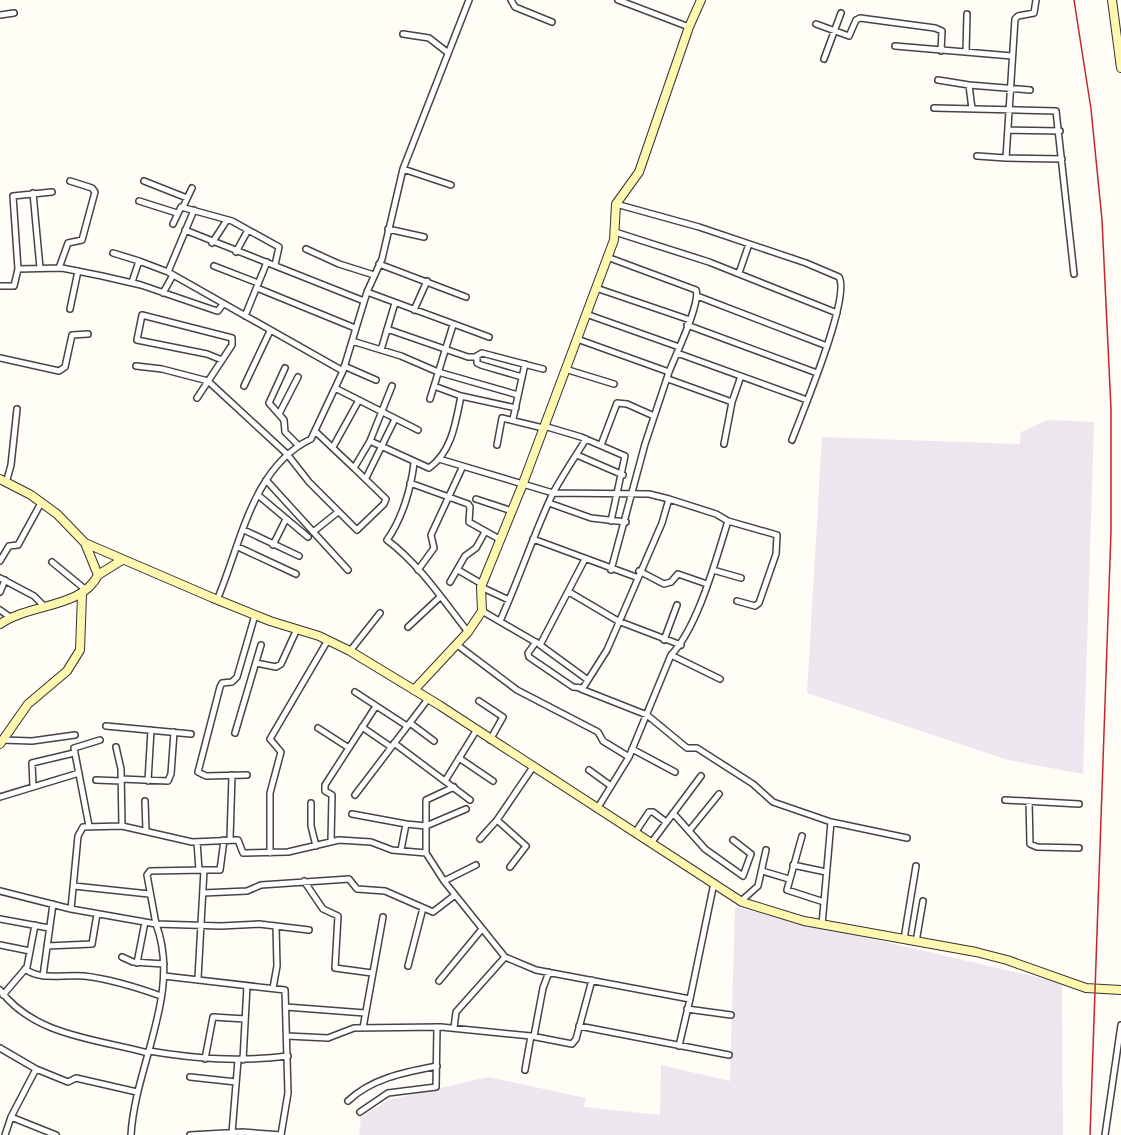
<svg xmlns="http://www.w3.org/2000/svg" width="1121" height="1135" font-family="'PT Serif',serif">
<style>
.industrial{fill:#eee6ef}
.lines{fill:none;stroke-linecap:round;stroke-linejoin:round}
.street-casing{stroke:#444;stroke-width:8}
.secondary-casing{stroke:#333;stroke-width:10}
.street{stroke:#fff;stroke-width:5}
.secondary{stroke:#fff6b0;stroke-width:8}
.rail{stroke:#c4262e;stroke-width:1.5}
</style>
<rect width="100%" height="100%" fill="#fffdf5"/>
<path class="industrial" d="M 1048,420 L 1094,422 L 1083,774 L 1008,760 L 807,693 L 822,437 L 1020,444 L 1021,432 Z
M 735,907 L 1062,983 L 1063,1135 L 359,1135 L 361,1117 L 389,1100 L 488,1077 L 586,1098 L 584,1107 L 660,1115 L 661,1065 L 730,1081 Z"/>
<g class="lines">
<defs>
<path id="street" d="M 511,0 L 515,7 L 552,22
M 618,0 L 689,27
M 1036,0 L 1034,13 L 1018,16 L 1015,19 L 1006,158 L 1062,159
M 0,15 L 14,13
M 816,24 L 849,36 L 856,20 L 860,18 L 935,28 L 942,31 L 941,51
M 403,34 L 429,38 L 447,52
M 895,46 L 1012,56
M 966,52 L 967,14
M 824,59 L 841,13
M 938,80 L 969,85
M 934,108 L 1056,111 L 1074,274
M 972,109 L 969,85 L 1030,90
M 1008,130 L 1060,131
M 977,156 L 1006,158
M 403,169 L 451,185
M 144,181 L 187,198
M 33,193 L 40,268
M 139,201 L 177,213
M 616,204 L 699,227 L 806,263 L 839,277 C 851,297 802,413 792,440
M 183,207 L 192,188
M 173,224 L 181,207 L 232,221 L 279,247 L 275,265
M 388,229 L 424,237
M 185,230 L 364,301
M 615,232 L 709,262 L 837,313
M 212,243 L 227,220
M 306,249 L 339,264 L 374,275
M 236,252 L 248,230
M 113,253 L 139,261 L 132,282
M 139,261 L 168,272 L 343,371
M 379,264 L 466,297
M 214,266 L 258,283
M 59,268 L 68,243 L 82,240 L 95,192 L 92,188 L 70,181
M 18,269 L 13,196 L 52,192
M 168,272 L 194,210
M 739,273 L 749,244
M 0,286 L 14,286 L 18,269 L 62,268 L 102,276 L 141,285 L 214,310 L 218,311 L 223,304
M 257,288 L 355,328
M 596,288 L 690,320
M 367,292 L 489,337
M 163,293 L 173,275
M 697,296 L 827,346
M 70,309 L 78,271
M 414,310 L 427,281
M 586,314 L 679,347
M 245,316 L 267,262
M 687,325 L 817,373
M 387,329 L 468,357 L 475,357 L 482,353 L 543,369
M 577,339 L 669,372 C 675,356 701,303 696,290 L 607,257
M 352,341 L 401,356 L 438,372 L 518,395
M 381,350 L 395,303
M 677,353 L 807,400
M 477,356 L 477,363 L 481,365 L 522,377
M 0,358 L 59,371 L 65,367 L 72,335 L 88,334
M 136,366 L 162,369 L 208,381 L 287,454 L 309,482 L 357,530 L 384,504 L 386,499 L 354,468
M 344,366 L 376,380
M 285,368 L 269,403 L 284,420 L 285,432 L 298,445
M 565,369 L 614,384
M 668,379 L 732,402
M 244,386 L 270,331
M 434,386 L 461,396 L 516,408
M 335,388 L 418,430
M 197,398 L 232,345 L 232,338 L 142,315 L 137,340 L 207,354 L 222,360
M 430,399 L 453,325
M 279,414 L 298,377
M 513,419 L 525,364
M 544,426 L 581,437 L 625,456 L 611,521
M 316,432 L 354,468 L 370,441 L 429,468 C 452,452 456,421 461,396
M 370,441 L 392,386
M 724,444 L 732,402 L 741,376
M 497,445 L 502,418 L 543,428
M 601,445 L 617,403 L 627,404 L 654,416
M 333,447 L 359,400
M 577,455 L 623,475
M 439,459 L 553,493 L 649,494 L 669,499
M 414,463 C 411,489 402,519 387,540 C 419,564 443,600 468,632
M 366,478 L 395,419
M 266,480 L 348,570
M 6,483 L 11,465 L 17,409
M 410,483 L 468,504 L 470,507 L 469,522 L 501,540
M 258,495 L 308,537
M 476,499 L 512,511
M 549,503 L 591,518 L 626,522
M 244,530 L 299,556
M 313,532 L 338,512
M 533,539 L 636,577
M 273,545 L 286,519
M 238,547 L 296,574
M 585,559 L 540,645 L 588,680
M 0,561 L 9,546 L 18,545 L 41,503
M 52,562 L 86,590
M 418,570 L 434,548 L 431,535 L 462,468
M 458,570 L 482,584
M 611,570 L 645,444 L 669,372
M 713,570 L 741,578
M 639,571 L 664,584 L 671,582 L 678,574 L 707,584
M 0,578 L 34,596 L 43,605
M 450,582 L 465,556 L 476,548 L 485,532
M 481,587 L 509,600
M 0,592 L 5,580
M 569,592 L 618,621 L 681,645
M 217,600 C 241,544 252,467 311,439 L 343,371 L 367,292 L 382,259 L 403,169 L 469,0
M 0,610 L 10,617
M 482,611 L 537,643
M 500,621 C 519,579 533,536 552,495 C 562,476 575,457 586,439
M 408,627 L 440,597
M 664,640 L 677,605
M 536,642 L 528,653 L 529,657 L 573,687 L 583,688 L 607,650 L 662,523 L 669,499 L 716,514 L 728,521
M 456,644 L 517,690 L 598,732 L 603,741 L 629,757
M 350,651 L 380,613
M 671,655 L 720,679
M 256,663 L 276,667 L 281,664 L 297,629
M 581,689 L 647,715 L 687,748 L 697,748 L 753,784 L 773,802 L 831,822 L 822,925
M 355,692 L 407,726
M 479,701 L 503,717 L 490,740
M 410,723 L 434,741
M 106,726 L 191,734
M 362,727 L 391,747
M 318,728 L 349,748
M 235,733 L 261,645
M 2,740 L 32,741 L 75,735
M 394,743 L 470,800
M 116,747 L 121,769 L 122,826
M 632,749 L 675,772
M 459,758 L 493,781
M 589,770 L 611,786
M 247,775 L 206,776 L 198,772 L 220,687 L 222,683 L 232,682 L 237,677 L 255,615
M 121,779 L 168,781 L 171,774 L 174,732
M 96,780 L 121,781
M 148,781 L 151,730
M 445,781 L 476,731
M 33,786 L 32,763 L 74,753
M 355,795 L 428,699
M 0,797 L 79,773
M 1005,800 L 1079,804
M 145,801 L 146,831
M 1029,801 L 1030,844 L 1037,847 L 1079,848
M 311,803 L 311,826 L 316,846
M 597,809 L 629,757 L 671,655 C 698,627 716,559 728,521 L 777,535 L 776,554 L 759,603 L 755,606 L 737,601
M 673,813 L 705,849 L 743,876 L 751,854 L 733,840
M 352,814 L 406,824 L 401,850
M 497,820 L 526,846 L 510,867
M 831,822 L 907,838
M 406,824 L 426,826 L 466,809
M 89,826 L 74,748 L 100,740
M 689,831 L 719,794
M 635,833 L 649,812 L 653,812 L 666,822
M 802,836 L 787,890 L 824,902
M 230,839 L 232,775
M 480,839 L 497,820 L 533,767
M 331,841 L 332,795 L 325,791 L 325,785 L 376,706
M 197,842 L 199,870
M 651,843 L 701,776
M 270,853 L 270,793 L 281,752 L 270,739 L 328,640
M 426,853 L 426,800 L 454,787
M 793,865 L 826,872
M 204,870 L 220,870 L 224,840
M 762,871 L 789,879
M 304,881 L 323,909 L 338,916 L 335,968 L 372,973
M 444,881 L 476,865
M 74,886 L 149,894
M 0,891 L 71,909 L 156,924 C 182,993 135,1065 131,1135
M 203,893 L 247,891 L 261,885 L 349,879 L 357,889 L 385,891 L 433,912 L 455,895
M 741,901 L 758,886 L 766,850
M 71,909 L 78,836 L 83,827 L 122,826 L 192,842 L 238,840 L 243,853 L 288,852 L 339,840 L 371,842 L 392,850 L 426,853 L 444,881 L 505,957 L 536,970 L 690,999 L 714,883
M 0,919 L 49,928
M 904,939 L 916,866
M 916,942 L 923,901
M 0,945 L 30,951
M 47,946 L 92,944 L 97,914
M 122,957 L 133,962 L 164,964
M 137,963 L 145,922
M 408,966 L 423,908
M 25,969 C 41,981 64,974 84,976 C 110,979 136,987 161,996
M 43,976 L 53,904
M 164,976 L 285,990 L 288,1093 L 281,1135
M 198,978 L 204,870 L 150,871 L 147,875 L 156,924 L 221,926 L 259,924 L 309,930
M 439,981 L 482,929
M 273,988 L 277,966 L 276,927
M 0,990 C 34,1036 97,1039 148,1053
M 3,995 L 27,967 L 35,925
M 286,1007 L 365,1013
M 687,1009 L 731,1015
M 579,1026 L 729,1055
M 363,1028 L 383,917
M 454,1028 L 456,1012 L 505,957
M 287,1036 L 328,1038 L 354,1028 L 441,1027 L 531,1036 L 572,1044 L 576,1039 L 592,980
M 534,1036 L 543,988 L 549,972
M 679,1046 L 690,999
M 0,1048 L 36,1069
M 149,1051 C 197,1059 239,1062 288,1056
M 205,1059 L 213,1017 L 245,1019
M 243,1060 L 247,986
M 525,1070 L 531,1036
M 190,1077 L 236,1082
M 348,1101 C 372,1078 406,1072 437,1066
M 360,1112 L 388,1093 L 436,1087 L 437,1027
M 11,1117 L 56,1135
M 242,1132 L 281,1135
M 232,1133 L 238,1060
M 5,1135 L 11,1117 L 36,1069 L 68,1082 L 76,1078 L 137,1092
M 190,1135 L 242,1132 L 241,1135
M 1105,1135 L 1121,1025"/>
<path id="secondary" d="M 1112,0 L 1121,68
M 0,479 L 31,495 L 57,514 L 85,543 L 213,598 L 270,621 L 319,636 L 350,651 L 439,705 L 742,902 L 804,921 L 976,952 L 1007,960 L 1086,988 L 1121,990
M 98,575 L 122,560
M 0,624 C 31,603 82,608 98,575 L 85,543
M 414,690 L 468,632 L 482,611 L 481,587 L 522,486 L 614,240 L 616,204 L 639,172 L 689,27 L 701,0
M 0,744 L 28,704 L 67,671 L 80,650 L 82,595"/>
</defs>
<use href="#street" class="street-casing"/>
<use href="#secondary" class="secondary-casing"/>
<use href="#street" class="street"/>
<use href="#secondary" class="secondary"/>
<path class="rail" d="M 1074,0 L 1091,109 L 1102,220 L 1111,409 L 1111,531 L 1090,1135"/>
</g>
</svg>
